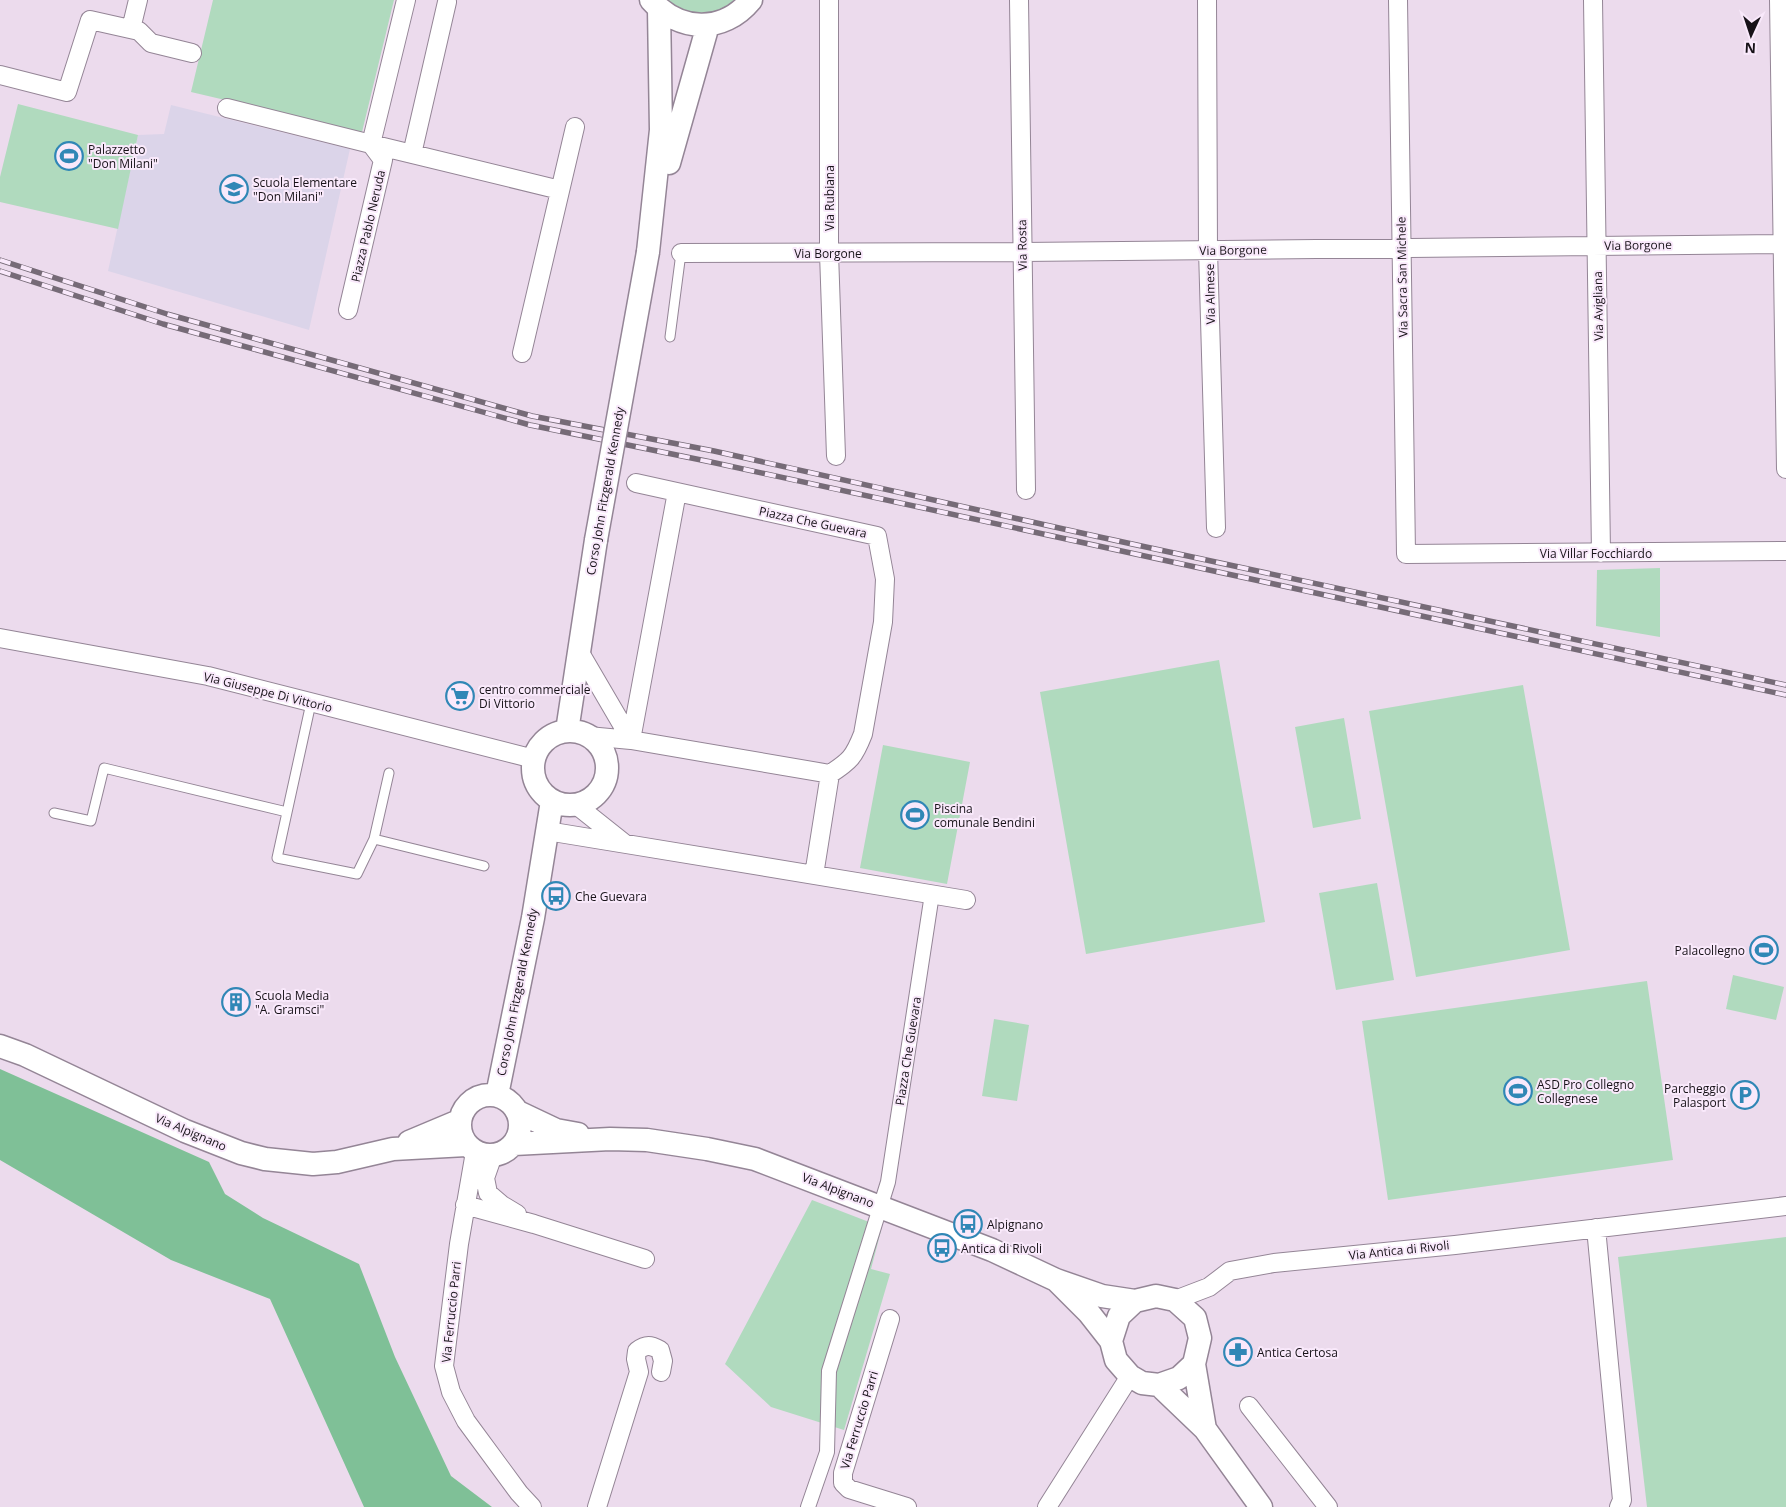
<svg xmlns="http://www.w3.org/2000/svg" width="1786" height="1507" font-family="'Open Sans',sans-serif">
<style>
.education{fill:#dbd4e9}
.green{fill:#b0dabe}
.forest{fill:#7fc097}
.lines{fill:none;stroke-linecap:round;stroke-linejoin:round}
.service-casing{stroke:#948596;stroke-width:11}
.pedestrian-casing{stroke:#948596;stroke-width:16}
.minor-casing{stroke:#948596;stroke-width:20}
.tertiary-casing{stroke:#948596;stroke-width:25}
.service{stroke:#fff;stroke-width:9}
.pedestrian{stroke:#fff;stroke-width:14}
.minor{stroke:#fff;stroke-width:18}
.tertiary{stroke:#fff;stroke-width:22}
.rail-casing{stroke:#766b77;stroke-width:5.5}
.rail{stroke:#f9e9fb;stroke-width:4;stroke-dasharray:11;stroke-linecap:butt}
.tertiary-bridge-casing{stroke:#948596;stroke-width:25;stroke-linecap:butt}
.tertiary-bridge{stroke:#fff;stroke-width:22}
.labels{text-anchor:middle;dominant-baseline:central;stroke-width:4;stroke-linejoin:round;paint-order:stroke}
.poi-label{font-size:12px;fill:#171218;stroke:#f9e9fb;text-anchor:start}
.street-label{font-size:12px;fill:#171218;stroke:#f9e9fb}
</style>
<rect width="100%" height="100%" fill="#ecdbed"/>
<path class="education" d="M 171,105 L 350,149 L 309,330 L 108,271 L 138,135 L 164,134 Z"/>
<path class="green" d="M 213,0 L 394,0 L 362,132 L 191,92 Z
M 665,0 L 734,0 C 722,13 698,18 682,11 C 676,8 670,3 665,0 Z
M 18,104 L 138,135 L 118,229 L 0,202 L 0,177 Z
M 1660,568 L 1660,637 L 1596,626 L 1597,570 Z
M 1219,660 L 1265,922 L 1086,954 L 1040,692 Z
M 1523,685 L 1570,950 L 1416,977 L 1369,711 Z
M 1344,718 L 1361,819 L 1313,828 L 1295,727 Z
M 883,745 L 970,762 L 947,884 L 860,868 Z
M 1377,883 L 1394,980 L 1336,990 L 1319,893 Z
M 1733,975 L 1784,987 L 1776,1020 L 1726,1009 Z
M 1647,981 L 1673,1160 L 1388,1200 L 1362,1021 Z
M 994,1019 L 1029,1025 L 1017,1101 L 982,1096 Z
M 812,1200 L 882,1227 L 871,1269 L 890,1274 L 844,1430 L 771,1407 L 725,1364 Z
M 1786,1237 L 1786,1507 L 1647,1507 L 1618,1257 Z"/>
<path class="forest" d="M 0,1069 L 209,1162 L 225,1194 L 263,1218 L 359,1264 L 395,1357 L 451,1476 L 492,1507 L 364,1507 L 270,1299 L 171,1260 L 0,1160 Z"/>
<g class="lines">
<defs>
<path id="service" d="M 670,337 L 681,253
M 311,703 L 277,858 L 357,874 L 374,839
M 389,773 L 374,839 L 484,866
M 54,813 L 91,821 L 104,768 L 287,812"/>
<path id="pedestrian" d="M 808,1507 L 827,1452 L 829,1371 L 888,1182 L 932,894"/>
<path id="minor" d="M 829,0 L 829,253 L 836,456
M 1019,0 L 1026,490
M 1207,0 L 1208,250 L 1216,528
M 1398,0 L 1406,554 L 1786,551
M 1593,0 L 1601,553
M 1779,0 L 1786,469
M 131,29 L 138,0
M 0,75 L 67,92 L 90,20 L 139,31 L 151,43 L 192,53
M 227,108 L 371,144 L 406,0
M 371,144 L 560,190
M 412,154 L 447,2
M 681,253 L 1022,252 L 1786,244
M 348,310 L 383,160 L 371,144
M 522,353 L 575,127
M 636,483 L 877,536 L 885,579 L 883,622 L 863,734 C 854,757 850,761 830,774
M 0,638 L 208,676 L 534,759
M 579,651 L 631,740
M 588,736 L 631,740 L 830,774 L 814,875
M 631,740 L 677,492
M 575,804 L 624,843
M 547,831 L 966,900
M 475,1152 L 459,1244 L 444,1366 L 451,1392 L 466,1421 L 519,1493 L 532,1507
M 493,1155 L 485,1178 L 488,1193 L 502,1205 L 517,1214
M 465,1205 L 534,1224 L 645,1259
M 1596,1228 L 1622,1500 L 1619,1507
M 1175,1300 L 1209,1287 L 1230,1271 L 1274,1263 L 1455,1245 L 1786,1206
M 890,1319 L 843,1473 L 843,1483 L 849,1489 L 907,1507
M 1249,1406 L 1328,1507
M 597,1507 L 639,1372 L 636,1359 L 637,1351 C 646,1344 651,1345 660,1350 L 663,1361 L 661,1372
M 1047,1507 L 1130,1376"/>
<path id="tertiary" d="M 651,0 C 679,32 723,34 751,0
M 669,163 L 708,25
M 648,252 L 661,130 L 659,9
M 567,731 L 596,540
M533 768a37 37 0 1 1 74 0a37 37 0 1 1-74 0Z
M 0,1046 L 25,1055 L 185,1131 L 241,1153 L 265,1159 L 313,1164 L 337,1162 L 393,1149 L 466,1145
M460 1125a30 30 0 1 1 60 0a30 30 0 1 1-60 0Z
M 497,1095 L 533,918 L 552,801
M 518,1112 L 556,1130 L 578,1134
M 409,1142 L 459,1121
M 514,1144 L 610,1139 L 647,1140 L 707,1149 L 755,1159 L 992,1250 L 1056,1280 L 1102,1296 L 1135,1301 L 1156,1296 L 1175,1300 L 1195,1318 L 1200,1338 L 1194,1364 L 1179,1378 L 1159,1385 L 1142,1383 L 1130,1376 L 1116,1360 L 1111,1341 L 1089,1313 L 1056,1280
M 1111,1341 L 1119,1316 L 1135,1301
M 1194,1364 L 1205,1429
M 1159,1385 L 1205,1429 L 1261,1507"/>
</defs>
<use href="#service" class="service-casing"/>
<use href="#pedestrian" class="pedestrian-casing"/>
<use href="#minor" class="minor-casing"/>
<use href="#tertiary" class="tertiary-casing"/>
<use href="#service" class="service"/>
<use href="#pedestrian" class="pedestrian"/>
<use href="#minor" class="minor"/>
<use href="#tertiary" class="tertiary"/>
<defs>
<path id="rail" d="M 0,260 L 167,314 L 532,416 L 714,451 L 1095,536 L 1786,685
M 0,271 L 163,324 L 530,425 L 711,462 L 1786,695"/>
</defs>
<use href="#rail" class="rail-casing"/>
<use href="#rail" class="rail"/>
<defs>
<path id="tertiary-bridge" d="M 596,540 L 648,252"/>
</defs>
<use href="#tertiary-bridge" class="tertiary-bridge-casing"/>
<use href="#tertiary-bridge" class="tertiary-bridge"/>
</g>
<defs>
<symbol id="stadium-ring" viewBox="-11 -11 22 22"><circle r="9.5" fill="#f9e9fb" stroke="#3087b6" stroke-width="1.5"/><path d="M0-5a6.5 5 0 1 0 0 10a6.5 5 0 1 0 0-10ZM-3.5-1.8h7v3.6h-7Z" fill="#3087b6"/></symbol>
<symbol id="school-ring" viewBox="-11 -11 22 22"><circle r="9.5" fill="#f9e9fb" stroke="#3087b6" stroke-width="1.5"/><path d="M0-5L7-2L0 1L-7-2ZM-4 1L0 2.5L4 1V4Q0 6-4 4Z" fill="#3087b6"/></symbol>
<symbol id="supermarket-ring" viewBox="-11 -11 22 22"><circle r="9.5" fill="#f9e9fb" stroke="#3087b6" stroke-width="1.5"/><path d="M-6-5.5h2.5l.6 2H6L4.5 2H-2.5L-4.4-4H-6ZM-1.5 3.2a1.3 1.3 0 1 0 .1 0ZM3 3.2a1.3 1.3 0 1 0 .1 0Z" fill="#3087b6"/></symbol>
<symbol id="bus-ring" viewBox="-11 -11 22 22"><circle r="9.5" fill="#f9e9fb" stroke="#3087b6" stroke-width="1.5"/><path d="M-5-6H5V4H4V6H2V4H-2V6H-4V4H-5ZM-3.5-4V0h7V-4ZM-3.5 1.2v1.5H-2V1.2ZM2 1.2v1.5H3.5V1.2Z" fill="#3087b6"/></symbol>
<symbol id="building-ring" viewBox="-11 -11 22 22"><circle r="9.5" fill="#f9e9fb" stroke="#3087b6" stroke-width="1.5"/><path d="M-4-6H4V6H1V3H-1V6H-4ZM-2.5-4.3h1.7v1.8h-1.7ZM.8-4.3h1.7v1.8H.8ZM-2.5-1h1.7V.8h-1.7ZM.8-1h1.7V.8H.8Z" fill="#3087b6"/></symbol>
<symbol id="parking-ring" viewBox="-11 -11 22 22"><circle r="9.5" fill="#f9e9fb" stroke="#3087b6" stroke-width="1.5"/><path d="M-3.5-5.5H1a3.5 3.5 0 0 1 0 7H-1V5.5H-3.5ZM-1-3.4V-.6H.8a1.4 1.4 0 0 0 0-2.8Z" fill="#3087b6"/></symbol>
<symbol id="pharmacy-ring" viewBox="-11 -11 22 22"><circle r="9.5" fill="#f9e9fb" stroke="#3087b6" stroke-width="1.5"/><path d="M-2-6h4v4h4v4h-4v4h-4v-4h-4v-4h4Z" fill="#3087b6"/></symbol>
</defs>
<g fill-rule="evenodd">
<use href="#stadium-ring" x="53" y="140" width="32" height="32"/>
<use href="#school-ring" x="218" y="173" width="32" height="32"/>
<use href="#supermarket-ring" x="444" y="680" width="32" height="32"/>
<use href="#stadium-ring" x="899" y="799" width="32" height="32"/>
<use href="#bus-ring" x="540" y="880" width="32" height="32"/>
<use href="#stadium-ring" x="1748" y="934" width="32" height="32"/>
<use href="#building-ring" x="220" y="986" width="32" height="32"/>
<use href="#stadium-ring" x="1502" y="1075" width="32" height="32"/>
<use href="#parking-ring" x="1729" y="1079" width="32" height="32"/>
<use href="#bus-ring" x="952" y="1208" width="32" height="32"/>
<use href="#bus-ring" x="926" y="1232" width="32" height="32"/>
<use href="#pharmacy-ring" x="1222" y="1336" width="32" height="32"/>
</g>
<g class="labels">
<g class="poi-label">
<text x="88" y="149">Palazzetto<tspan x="88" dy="14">"Don Milani"</tspan></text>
<text x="253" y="182">Scuola Elementare<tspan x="253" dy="14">"Don Milani"</tspan></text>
<text x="479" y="689">centro commerciale<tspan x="479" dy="14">Di Vittorio</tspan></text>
<text x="934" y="808">Piscina<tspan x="934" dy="14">comunale Bendini</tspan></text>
<text x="575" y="896">Che Guevara</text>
<text x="1745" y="950" text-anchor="end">Palacollegno</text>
<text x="255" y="995">Scuola Media<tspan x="255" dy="14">"A. Gramsci"</tspan></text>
<text x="1537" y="1084">ASD Pro Collegno<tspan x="1537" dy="14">Collegnese</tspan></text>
<text x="1726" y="1088" text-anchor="end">Parcheggio<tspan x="1726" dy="14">Palasport</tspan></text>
<text x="987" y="1224">Alpignano</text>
<text x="961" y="1248">Antica di Rivoli</text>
<text x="1257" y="1352">Antica Certosa</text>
</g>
<g class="street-label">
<text transform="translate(829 198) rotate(-90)">Via Rubiana</text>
<text transform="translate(368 226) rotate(-77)">Piazza Pablo Neruda</text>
<text transform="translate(1022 245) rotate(-91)">Via Rosta</text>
<text transform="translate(1638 245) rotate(-1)">Via Borgone</text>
<text transform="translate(1233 250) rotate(-1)">Via Borgone</text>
<text x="828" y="253">Via Borgone</text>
<text transform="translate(1402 277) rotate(-91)">Via Sacra San Michele</text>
<text transform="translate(1210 294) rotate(-91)">Via Almese</text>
<text transform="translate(1598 306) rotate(-91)">Via Avigliana</text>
<text transform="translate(605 491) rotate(-80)">Corso John Fitzgerald Kennedy</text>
<text transform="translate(813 522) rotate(12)">Piazza Che Guevara</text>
<text x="1596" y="553">Via Villar Focchiardo</text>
<text transform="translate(268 692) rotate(14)">Via Giuseppe Di Vittorio</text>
<text transform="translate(517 992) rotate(-79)">Corso John Fitzgerald Kennedy</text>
<text transform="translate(908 1051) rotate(-81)">Piazza Che Guevara</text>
<text transform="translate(191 1132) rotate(23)">Via Alpignano</text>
<text transform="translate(838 1190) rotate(21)">Via Alpignano</text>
<text transform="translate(1399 1250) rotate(-6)">Via Antica di Rivoli</text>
<text transform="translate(451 1312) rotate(-84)">Via Ferruccio Parri</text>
<text transform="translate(859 1420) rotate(-73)">Via Ferruccio Parri</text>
</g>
</g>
<g transform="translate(1751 35) rotate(183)" stroke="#f9e9fb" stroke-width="4" paint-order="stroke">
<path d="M0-4L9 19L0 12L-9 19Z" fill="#171218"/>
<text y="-8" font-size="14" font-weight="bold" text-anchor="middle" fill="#171218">N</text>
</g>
</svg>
